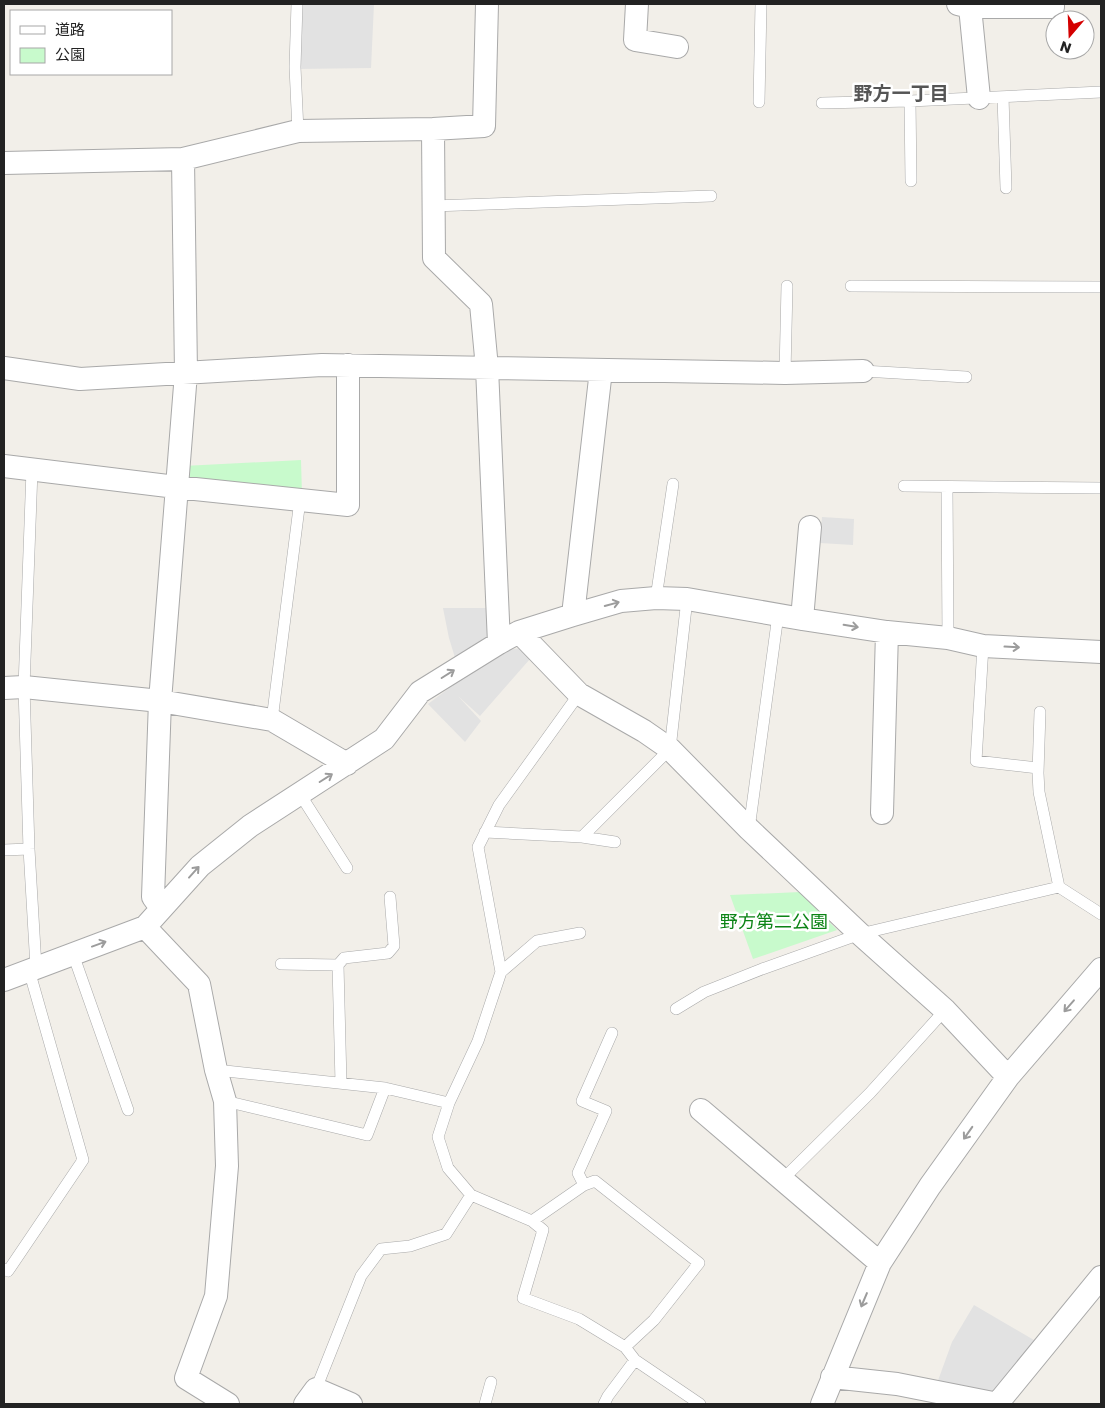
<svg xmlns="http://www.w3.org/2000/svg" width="1105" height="1408" font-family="Poppins,'Noto Sans JP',sans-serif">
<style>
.park{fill:#c8facc}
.parking{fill:#e2e2e2}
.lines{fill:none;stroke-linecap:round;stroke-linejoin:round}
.lane-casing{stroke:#a9a9a9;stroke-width:12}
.street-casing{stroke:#a9a9a9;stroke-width:24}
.lane{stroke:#fff;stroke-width:11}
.street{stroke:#fff;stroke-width:22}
.oneway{stroke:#9c9c9c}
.labels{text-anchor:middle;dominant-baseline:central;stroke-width:5;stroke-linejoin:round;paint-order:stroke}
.park-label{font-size:18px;fill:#0c8416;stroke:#fff}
.neighbourhood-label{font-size:19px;font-weight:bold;fill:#555;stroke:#fff}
</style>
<rect width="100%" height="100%" fill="#f2efe9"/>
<path class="park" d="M 301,460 L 302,495 L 181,484 L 183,466 Z
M 800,892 L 837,930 L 753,959 L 730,895 Z"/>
<path class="parking" d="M 302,4 L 374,4 L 371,68 L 297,69 Z
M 822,517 L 854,519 L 853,545 L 820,543 Z
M 443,608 L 488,608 L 491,638 L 456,661 L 449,638 Z
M 520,648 L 530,659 L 480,716 L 458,696 L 481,721 L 465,742 L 428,704 L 497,652 Z
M 974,1305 L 1039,1343 L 995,1398 L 936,1386 L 952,1342 Z"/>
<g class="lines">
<defs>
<path id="lane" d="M 297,4 L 295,67 L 298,131
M 1003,97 L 1006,188
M 910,101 L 911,181
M 759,102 L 761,4
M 822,103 L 910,101 L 1101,92
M 433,206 L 711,196
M 851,286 L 1101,287
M 863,371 L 966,377
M 785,373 L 787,286
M 32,470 L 24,687 L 29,849 L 36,967
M 904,486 L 1101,488
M 947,487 L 948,638
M 656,598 L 673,484
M 983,646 L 976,761 L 1038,768
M 579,694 L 499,805 L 478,847 L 501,972 L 478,1041 L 449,1103 L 438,1137 L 448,1168 L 471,1195 L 532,1221 L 543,1230 L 523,1298 L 579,1319 L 625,1347 L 635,1360 L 700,1404
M 1040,712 L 1038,773 L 1039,792 L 1059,887
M 272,720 L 300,500
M 300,794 L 347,868
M 749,829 L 778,615
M 485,832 L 582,837 L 615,842
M 582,837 L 670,749 L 687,599
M 4,850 L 29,849
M 73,954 L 128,1110
M 281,964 L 338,965 L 341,1083
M 338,965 L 344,958 L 388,953 L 394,946 L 390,897
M 501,972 L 537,941 L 580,933
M 676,1009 L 704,992 L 762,969 L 860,934 L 1059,887 L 1101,914
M 216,1070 L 385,1088 L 449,1103
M 225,1101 L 367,1135 L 385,1088
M 782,1180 L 870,1093 L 945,1010
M 584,1185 L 578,1173 L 606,1111 L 582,1101 L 612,1033
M 532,1221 L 584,1185 L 595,1181 L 699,1263 L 654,1320 L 625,1347
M 4,1269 L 8,1271 L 83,1160 L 29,970
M 316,1389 L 361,1276 L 381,1249 L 410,1246 L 446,1234 L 471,1195
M 485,1404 L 491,1382
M 604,1404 L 608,1396 L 635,1360"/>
<path id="street" d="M 637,4 L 635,40 L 677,47
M 958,4 L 970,7 L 1053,7 L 1053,4
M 970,7 L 979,98
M 433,129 L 434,258 L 481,304 L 487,368 L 499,643
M 4,163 L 183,159 L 298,131 L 433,129 L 484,126 L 487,4
M 4,368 L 80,379 L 322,365 L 785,373 L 863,371
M 4,466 L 176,487 L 348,505 L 348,365
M 573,615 L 601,370
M 802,619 L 810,527
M 519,632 L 579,694 L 644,731 L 670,749 L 749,829 L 860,934 L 945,1010 L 1008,1077
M 4,688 L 24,687 L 160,701 L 272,720 L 347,764
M 882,813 L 887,632
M 161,908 L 153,897 L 160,701 L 186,373 L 183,159
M 145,927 L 199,984 L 216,1070 L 225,1101 L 227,1166 L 216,1296 L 186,1378 L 228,1404
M 4,980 L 145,927 L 200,866 L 250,826 L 384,739 L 420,692 L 499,643 L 519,632 L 573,615 L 621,601 L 656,598 L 687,599 L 802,619 L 887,632 L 948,638 L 983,646 L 1101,652
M 701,1110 L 880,1263
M 832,1377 L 897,1384 L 998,1404
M 305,1404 L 316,1389 L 351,1404
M 822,1404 L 880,1263 L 930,1186 L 1008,1077 L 1101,969
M 997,1404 L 1101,1277"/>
</defs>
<use href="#lane" class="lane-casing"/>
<use href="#street" class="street-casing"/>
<use href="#lane" class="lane"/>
<use href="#street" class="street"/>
</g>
<defs><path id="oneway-shaft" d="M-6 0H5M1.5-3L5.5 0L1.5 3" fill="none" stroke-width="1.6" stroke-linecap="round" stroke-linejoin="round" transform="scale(1.25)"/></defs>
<g class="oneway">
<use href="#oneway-shaft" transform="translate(612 604) rotate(-15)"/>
<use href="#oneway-shaft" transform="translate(851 626) rotate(9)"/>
<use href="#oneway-shaft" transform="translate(1012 647) rotate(3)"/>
<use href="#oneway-shaft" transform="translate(448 674) rotate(-32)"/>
<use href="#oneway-shaft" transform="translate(326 778) rotate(-32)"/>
<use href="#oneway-shaft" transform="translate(194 872) rotate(-48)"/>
<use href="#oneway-shaft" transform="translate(99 944) rotate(-20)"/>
<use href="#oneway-shaft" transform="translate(1069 1006) rotate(131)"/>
<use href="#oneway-shaft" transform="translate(968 1133) rotate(125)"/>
<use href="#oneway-shaft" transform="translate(864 1300) rotate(113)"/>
</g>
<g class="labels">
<g class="park-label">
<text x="774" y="921">野方第二公園</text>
</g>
<g class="neighbourhood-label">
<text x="901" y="93">野方一丁目</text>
</g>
</g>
<rect width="1105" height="1408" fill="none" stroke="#222222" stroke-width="10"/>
<rect x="10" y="10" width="162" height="65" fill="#ffffff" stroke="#a7a7a7"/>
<rect x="20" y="26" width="25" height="8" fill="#ffffff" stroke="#a7a7a7"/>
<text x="55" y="35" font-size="15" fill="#222222">道路</text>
<rect x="20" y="48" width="25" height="15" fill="#c8facc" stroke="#a7a7a7"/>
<text x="55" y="60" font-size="15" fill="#222222">公園</text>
<g transform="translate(1070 35) rotate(199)"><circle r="24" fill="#ffffff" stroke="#a7a7a7"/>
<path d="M0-4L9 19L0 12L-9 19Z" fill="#d40000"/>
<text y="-8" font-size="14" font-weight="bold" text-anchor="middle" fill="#222222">N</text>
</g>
</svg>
